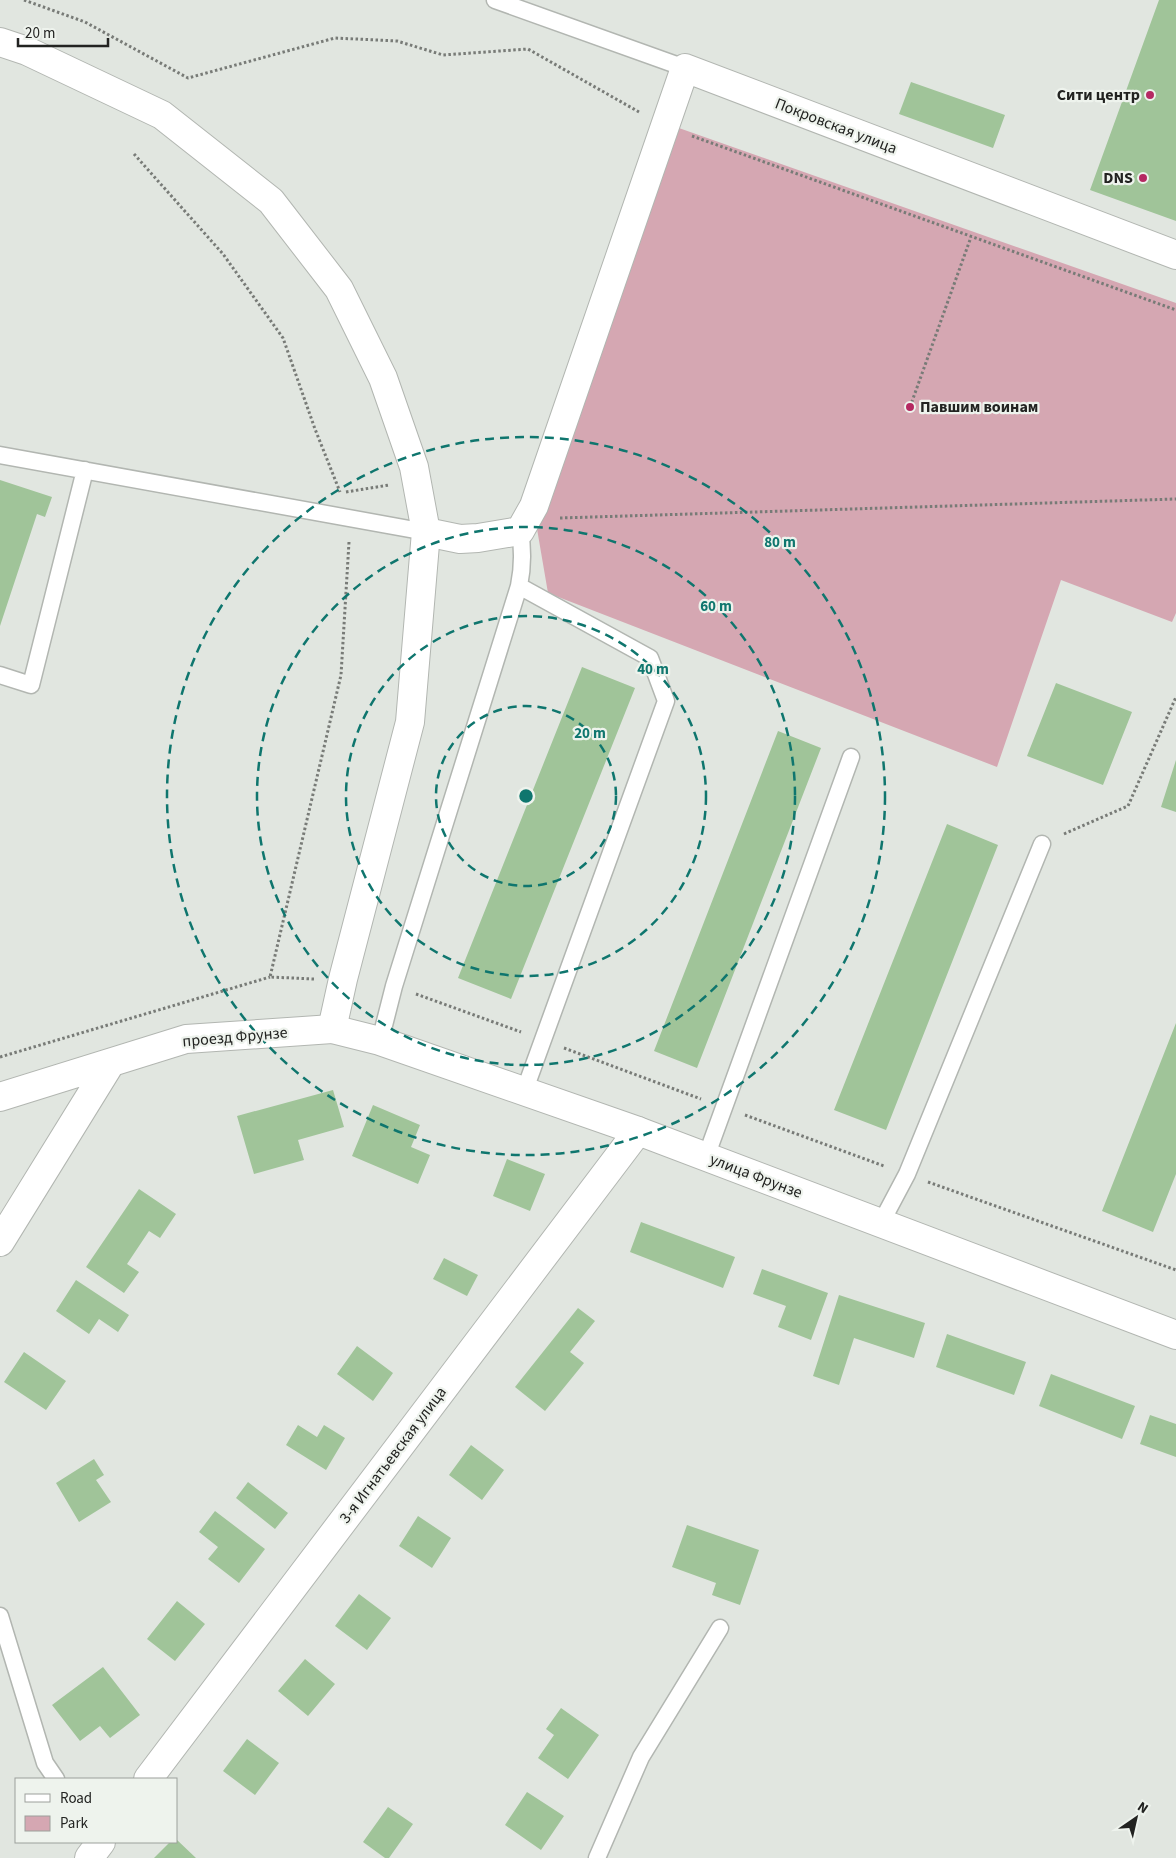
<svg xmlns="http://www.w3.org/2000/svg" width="1176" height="1858" font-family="'Source Sans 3',sans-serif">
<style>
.green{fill:#d5a7b2}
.building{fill:#a0c499}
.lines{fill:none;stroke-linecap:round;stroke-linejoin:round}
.service-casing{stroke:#b2b6b1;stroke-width:19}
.minor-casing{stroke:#b2b6b1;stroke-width:30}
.secondary-casing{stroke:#b2b6b1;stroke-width:30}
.path{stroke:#787b77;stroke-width:3;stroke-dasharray:2.5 2.5;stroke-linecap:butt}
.service{stroke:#fff;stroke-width:16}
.minor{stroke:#fff;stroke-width:28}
.secondary{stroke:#fff;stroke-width:28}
.ring{fill:none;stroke:#0f766e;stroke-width:2.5;stroke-dasharray:9 6}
.poi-dot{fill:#b52962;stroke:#eef3ed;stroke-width:2}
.labels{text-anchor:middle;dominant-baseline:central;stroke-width:4.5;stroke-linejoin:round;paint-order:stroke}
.poi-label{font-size:16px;font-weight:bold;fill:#222321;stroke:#eef3ed;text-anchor:end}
.street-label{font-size:16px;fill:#222321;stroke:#eef3ed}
.centre{fill:#0f766e;stroke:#eef3ed;stroke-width:2.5}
.ring-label{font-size:15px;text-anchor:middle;font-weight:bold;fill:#0f766e;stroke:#eef3ed;stroke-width:4.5;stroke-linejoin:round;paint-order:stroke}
</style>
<rect width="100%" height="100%" fill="#e1e6e0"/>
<path class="green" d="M 676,127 L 1176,303 L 1176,613 L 1172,622 L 1061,580 L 997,767 L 548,593 L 536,523 Z"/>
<path class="building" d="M 1159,0 L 1176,0 L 1176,221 L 1090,190 Z
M 911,82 L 1005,115 L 993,148 L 899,114 Z
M 0,480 L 52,497 L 45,517 L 37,514 L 0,626 Z
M 582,667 L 635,688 L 511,999 L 458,978 Z
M 1056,683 L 1132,712 L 1103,785 L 1027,756 Z
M 778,731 L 821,748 L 697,1068 L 654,1051 Z
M 1176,760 L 1176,812 L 1161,807 Z
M 947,824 L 998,845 L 886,1130 L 834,1110 Z
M 1176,1023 L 1176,1174 L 1153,1232 L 1102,1211 Z
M 333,1090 L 344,1127 L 298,1140 L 304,1160 L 254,1174 L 237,1116 Z
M 373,1105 L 420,1125 L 411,1147 L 430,1155 L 418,1184 L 352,1156 Z
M 507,1159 L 545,1174 L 530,1211 L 493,1196 Z
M 139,1189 L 176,1214 L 160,1238 L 149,1231 L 127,1264 L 139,1272 L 124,1293 L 86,1267 Z
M 641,1222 L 735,1257 L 723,1288 L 630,1252 Z
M 444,1258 L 478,1275 L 467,1296 L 433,1279 Z
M 762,1269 L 828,1293 L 811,1340 L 778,1327 L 786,1306 L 753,1294 Z
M 76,1280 L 129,1315 L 118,1332 L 99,1319 L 89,1334 L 56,1311 Z
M 839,1295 L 925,1323 L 914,1358 L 854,1338 L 839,1385 L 813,1376 Z
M 578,1308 L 595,1321 L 570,1352 L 584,1363 L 545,1411 L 515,1387 Z
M 947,1334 L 1026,1362 L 1014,1395 L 936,1367 Z
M 357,1346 L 393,1373 L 373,1401 L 337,1374 Z
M 24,1352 L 66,1381 L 46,1410 L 4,1382 Z
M 1051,1374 L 1135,1406 L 1122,1439 L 1039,1406 Z
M 1150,1415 L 1176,1424 L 1176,1457 L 1140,1444 Z
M 298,1425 L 317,1437 L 324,1425 L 345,1438 L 326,1470 L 286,1445 Z
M 471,1445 L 504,1470 L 482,1500 L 449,1475 Z
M 94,1459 L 104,1475 L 96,1480 L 111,1502 L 79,1522 L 56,1483 Z
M 248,1482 L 288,1513 L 275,1529 L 236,1498 Z
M 215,1511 L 265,1549 L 239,1583 L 208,1559 L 218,1547 L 199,1532 Z
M 418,1516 L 451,1538 L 432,1568 L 399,1546 Z
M 687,1525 L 759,1550 L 740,1605 L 712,1595 L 716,1583 L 672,1567 Z
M 359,1594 L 391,1618 L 367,1650 L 335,1626 Z
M 177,1601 L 205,1624 L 175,1661 L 147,1639 Z
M 305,1659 L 335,1684 L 308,1716 L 278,1691 Z
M 103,1667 L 140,1715 L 110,1738 L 100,1726 L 80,1741 L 52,1705 Z
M 561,1708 L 599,1735 L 568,1779 L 538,1758 L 554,1735 L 546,1729 Z
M 247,1739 L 279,1763 L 255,1795 L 223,1771 Z
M 527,1792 L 564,1816 L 541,1850 L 505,1825 Z
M 388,1807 L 413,1824 L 389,1858 L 385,1858 L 363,1842 Z
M 176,1839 L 196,1858 L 154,1858 L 170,1842 L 176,1842 Z"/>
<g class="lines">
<defs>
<path id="service" d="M 495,0 L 685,68
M 0,455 L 426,532
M 519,586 L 650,658 L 666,701 L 524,1092
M 0,675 L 31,685 L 85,470
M 380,1041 L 394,986 L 519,586 C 523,567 523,550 520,531
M 706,1157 L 851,757
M 881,1223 L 907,1174 L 1042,844
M 0,1616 L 45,1763 L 56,1779
M 597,1858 L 641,1757 L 720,1628"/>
<path id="minor" d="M 426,532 L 460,539 L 478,538 L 520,531 L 534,506 L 685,68 L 1176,255
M 0,1097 L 186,1039 L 332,1029
M 0,1242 L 110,1064
M 148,1779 L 638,1131
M 89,1858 L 101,1842"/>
<path id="secondary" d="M 0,42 L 27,51 L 162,115 L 271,201 L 339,289 L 383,378 L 414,467 L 426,532 L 410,722 L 343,979 L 332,1029 L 380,1041 L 638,1131 L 1176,1335"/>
</defs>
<use href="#service" class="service-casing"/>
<use href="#minor" class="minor-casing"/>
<use href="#secondary" class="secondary-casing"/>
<path class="path" d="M 24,0 L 85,22 L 188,78 L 335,38 L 397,41 L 443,55 L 528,49 L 639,112
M 692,136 L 1176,310
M 134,154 L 223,254 L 283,338 L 315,429 L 340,492
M 910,407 L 971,237
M 346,492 L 389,485
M 560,518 L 1176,499
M 1064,834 L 1128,806 L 1176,697
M 314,979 L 270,977 L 341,675 L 349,542
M 416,994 L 521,1032
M 564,1048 L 701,1099
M 0,1057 L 270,977
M 745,1115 L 884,1166
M 928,1182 L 1176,1270"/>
<use href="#service" class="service"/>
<use href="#minor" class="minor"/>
<use href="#secondary" class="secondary"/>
</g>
<g class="ring">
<circle cx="526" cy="796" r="90"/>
<circle cx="526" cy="796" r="180"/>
<circle cx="526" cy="796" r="269"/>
<circle cx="526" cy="796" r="359"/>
</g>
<g class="poi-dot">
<circle cx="1150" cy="95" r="5"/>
<circle cx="1143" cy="178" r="5"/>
<circle cx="910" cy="407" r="5"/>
</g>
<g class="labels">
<g class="poi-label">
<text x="1140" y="95">Сити центр</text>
<text x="1133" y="178">DNS</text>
<text x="920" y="407" text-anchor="start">Павшим воинам</text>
</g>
<g class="street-label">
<text transform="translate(836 126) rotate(21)">Покровская улица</text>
<text transform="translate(235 1037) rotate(-5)">проезд Фрунзе</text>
<text transform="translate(756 1176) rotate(21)">улица Фрунзе</text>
<text transform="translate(393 1455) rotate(-53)">3-я Игнатьевская улица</text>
</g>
</g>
<circle cx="526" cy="796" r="8" class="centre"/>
<g class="ring-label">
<text x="780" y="547">80 m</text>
<text x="716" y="611">60 m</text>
<text x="653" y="674">40 m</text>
<text x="590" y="738">20 m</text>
</g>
<rect x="15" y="1778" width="162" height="65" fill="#eef3ed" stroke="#9ca09b"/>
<rect x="25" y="1794" width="25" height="8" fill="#ffffff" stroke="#9ca09b"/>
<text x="60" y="1803" font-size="15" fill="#222321">Road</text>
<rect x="25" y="1816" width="25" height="15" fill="#d5a7b2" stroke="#9ca09b"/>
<text x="60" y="1828" font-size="15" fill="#222321">Park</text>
<g transform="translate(1136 1818) rotate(34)" stroke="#eef3ed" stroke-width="4" paint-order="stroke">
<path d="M0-4L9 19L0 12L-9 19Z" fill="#222321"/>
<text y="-8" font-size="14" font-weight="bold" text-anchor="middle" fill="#222321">N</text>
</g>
<path d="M18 38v8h90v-8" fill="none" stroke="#222321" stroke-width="2.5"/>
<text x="25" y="38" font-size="15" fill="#222321" stroke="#eef3ed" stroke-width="4" paint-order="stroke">20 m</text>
</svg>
